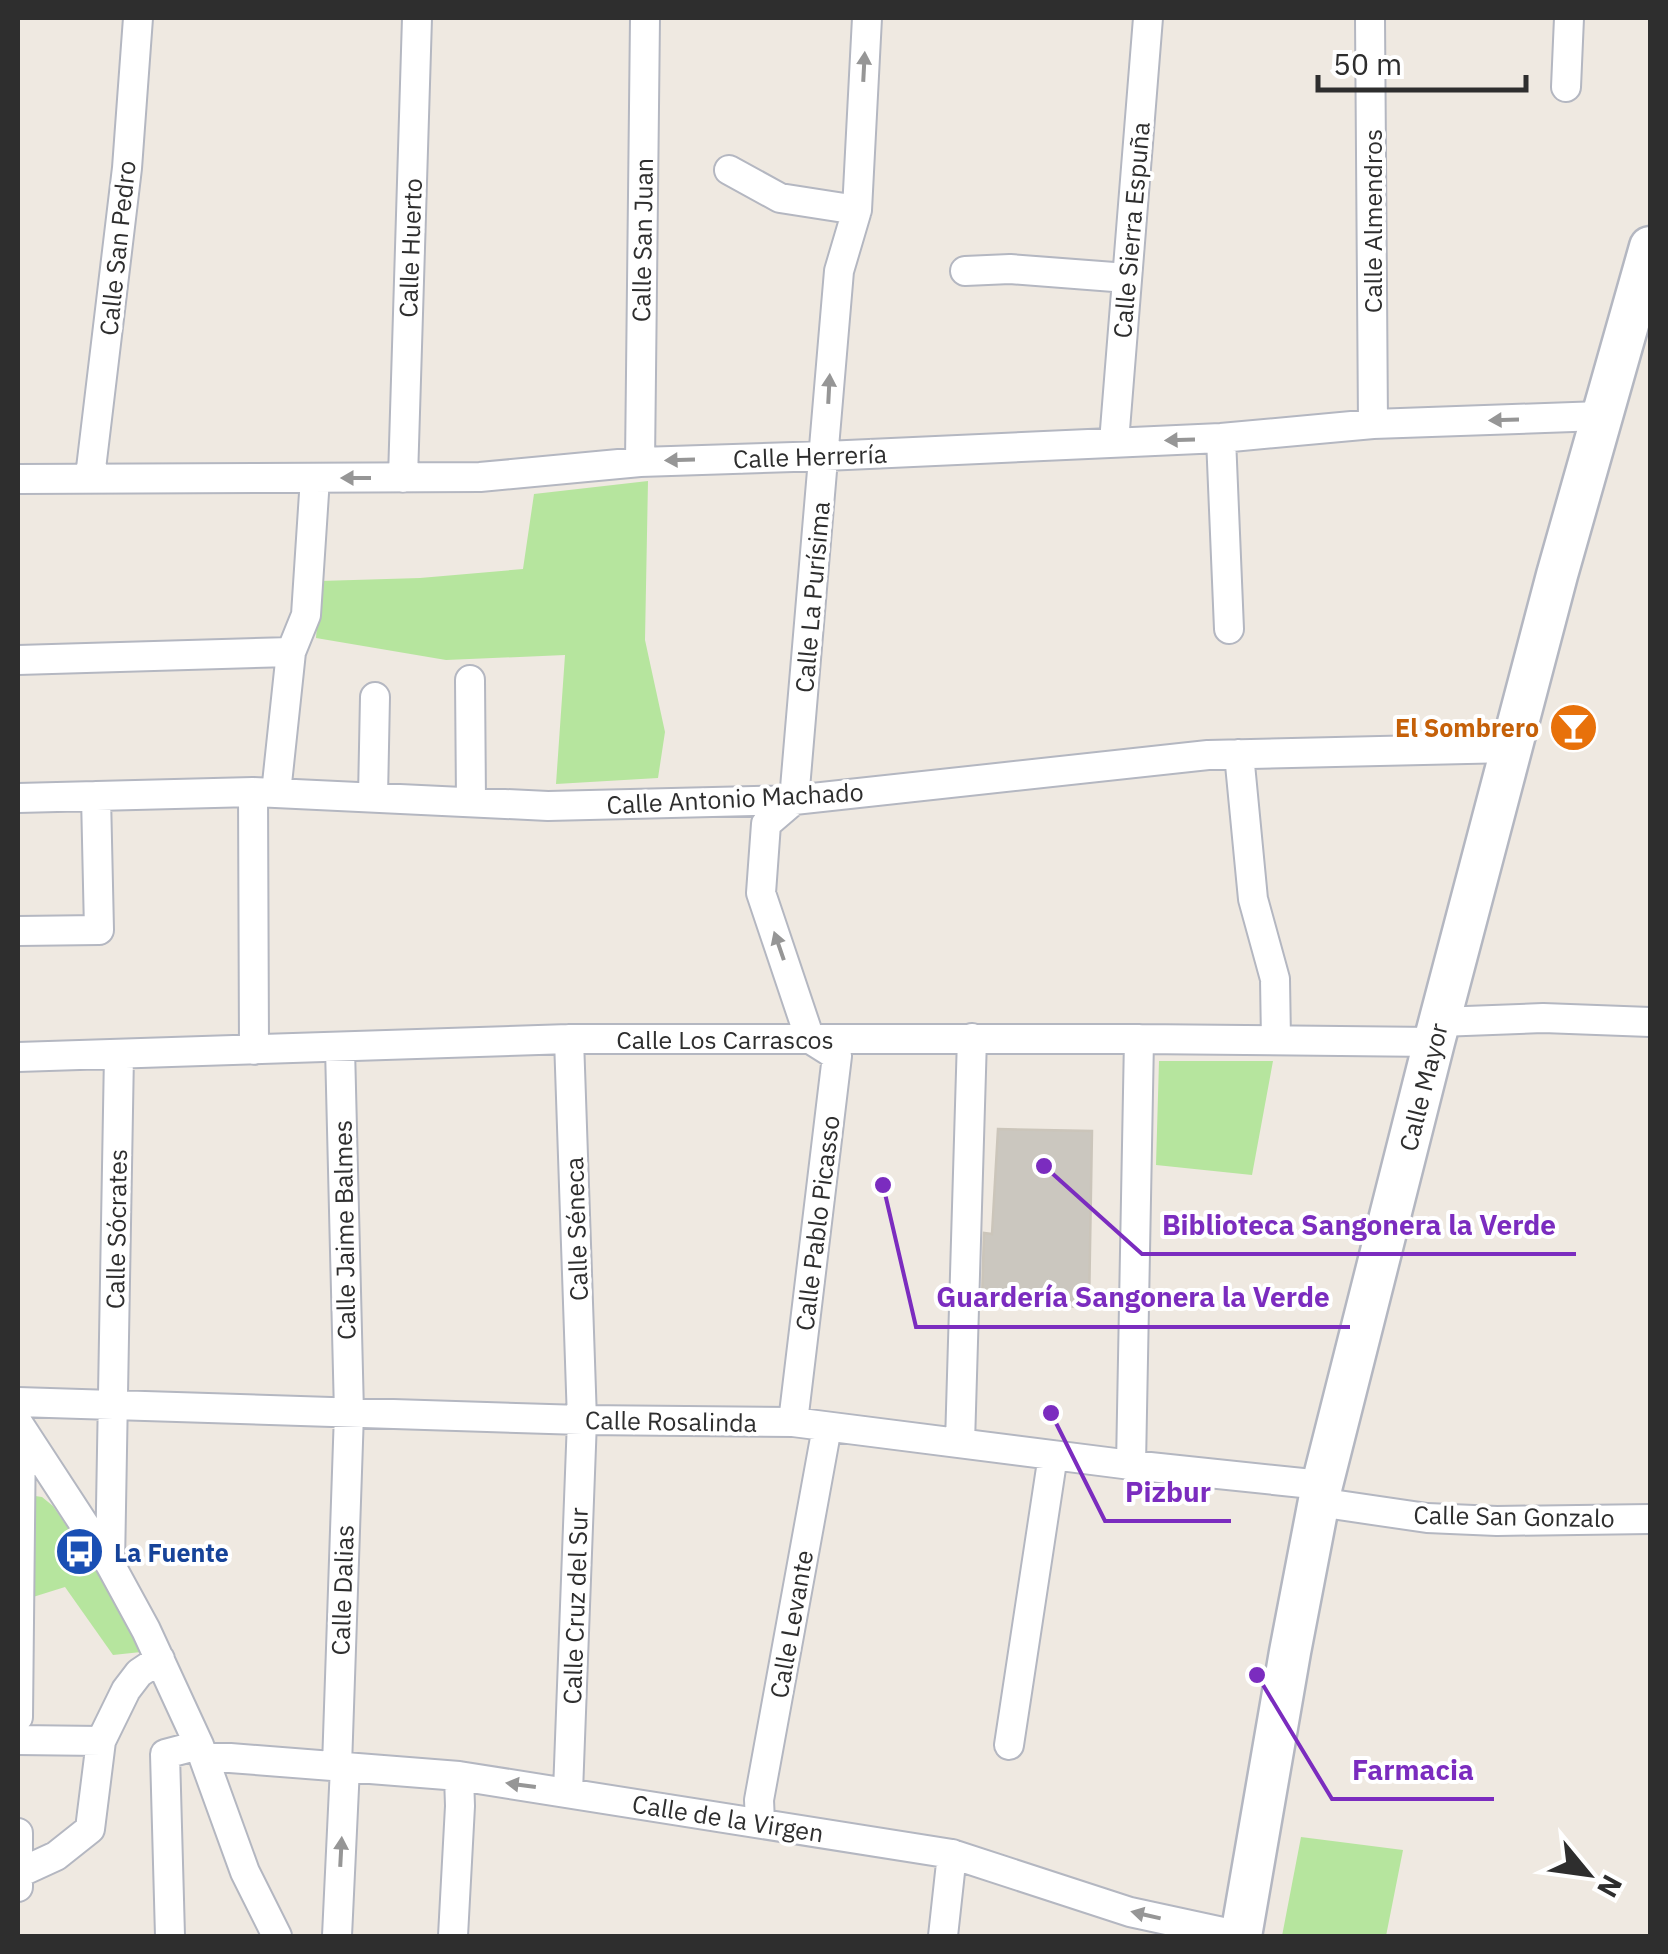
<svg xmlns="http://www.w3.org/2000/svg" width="1668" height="1954" font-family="'IBM Plex Sans',sans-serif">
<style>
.green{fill:#b6e59e}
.building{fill:#cbc7bf;stroke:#cbc5ba;stroke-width:2.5}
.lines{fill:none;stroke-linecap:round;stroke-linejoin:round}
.street-casing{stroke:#b4b7c1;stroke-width:32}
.secondary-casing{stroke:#b4b7c1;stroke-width:45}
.street{stroke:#fff;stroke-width:28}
.secondary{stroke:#fff;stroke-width:40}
.oneway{fill:#969696}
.labels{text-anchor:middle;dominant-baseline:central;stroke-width:8;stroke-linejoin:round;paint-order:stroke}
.street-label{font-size:25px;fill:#2e2e2e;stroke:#fff}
.food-label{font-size:25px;font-weight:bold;fill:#c56008;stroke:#fff;text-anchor:end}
.transit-label{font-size:25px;font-weight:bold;fill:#164399;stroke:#fff;text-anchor:start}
.leader{fill:none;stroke:#7b2cbf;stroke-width:4}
.callout-dot{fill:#7b2cbf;stroke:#fff;stroke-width:4}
.callout-label{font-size:28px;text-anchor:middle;font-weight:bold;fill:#7b2cbf;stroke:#fff;stroke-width:8;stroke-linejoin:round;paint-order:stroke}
</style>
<rect width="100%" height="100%" fill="#efe9e1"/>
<path class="green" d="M 648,481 L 645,640 L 665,732 L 658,778 L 556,784 L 565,655 L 446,660 L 316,638 L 320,581 L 420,578 L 523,569 L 534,494 Z
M 1159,1061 L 1273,1061 L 1252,1175 L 1156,1165 Z
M 35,1496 L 42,1497 L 53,1506 L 103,1579 L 141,1652 L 113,1655 L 65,1587 L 33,1597 L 31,1504 Z
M 1301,1837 L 1403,1850 L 1386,1936 L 1282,1936 Z"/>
<path class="building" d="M 998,1129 L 1092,1131 L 1089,1308 L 982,1299 L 984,1233 L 992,1234 Z"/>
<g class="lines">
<defs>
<path id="street" d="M 1370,18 L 1373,424
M 1566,87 L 1569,18
M 729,170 L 780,198 L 857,210
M 965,271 L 1010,269 L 1127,278
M 1221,438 L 1229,629
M 1114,442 L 1148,18
M 640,462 L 645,18
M 90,477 L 127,168 L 138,18
M 403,478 L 417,18
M 18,479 L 480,477 L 640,462 L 825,456 L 1221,438 L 1373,424 L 1601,416
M 18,660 L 291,652
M 470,680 L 471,801
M 1239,754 L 1253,899 L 1275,979 L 1276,1040
M 253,792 L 254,1050
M 276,793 L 291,652 L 306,615 L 315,478
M 373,797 L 375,697
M 18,798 L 253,792 L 548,806 L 794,800 L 1208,755 L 1511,748
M 18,931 L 99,930 L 96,796
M 1439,1022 L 1543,1018 L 1650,1022
M 18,1057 L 569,1039 L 1139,1039 L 1434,1042
M 18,1402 L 582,1420 L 793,1422 L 1131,1465 L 1322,1485
M 793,1422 L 837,1056 L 810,1039 L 761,893 L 766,824 L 794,800 L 839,271 L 857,210 L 867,18
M 18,1423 L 110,1564 L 146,1630 L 199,1745 L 245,1872 L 277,1936
M 960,1443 L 972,1038
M 1131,1465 L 1139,1039
M 1318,1502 L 1427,1518 L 1497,1521 L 1650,1519
M 110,1564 L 119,1054
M 18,1717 L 21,1431
M 18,1740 L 101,1741 L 126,1690 L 139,1673 L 160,1659
M 1009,1745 L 1053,1455
M 204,1758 L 230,1758 L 459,1776 L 952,1854 L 1130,1912 L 1241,1936
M 337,1766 L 349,1413 L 340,1048
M 568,1792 L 582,1420 L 569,1039
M 760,1822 L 759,1800 L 827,1427
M 18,1833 L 18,1887
M 19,1873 L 56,1856 L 90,1829 L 101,1741
M 170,1936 L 165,1754 L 199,1745
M 337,1936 L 345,1767
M 453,1936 L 460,1806 L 459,1776
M 943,1936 L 952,1854"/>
<path id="secondary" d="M 1241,1936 L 1290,1652 L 1322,1485 L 1434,1042 L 1557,575 L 1650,247"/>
</defs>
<use href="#street" class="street-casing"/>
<use href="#secondary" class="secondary-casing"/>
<use href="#street" class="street"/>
<use href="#secondary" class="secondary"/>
</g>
<defs><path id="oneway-solid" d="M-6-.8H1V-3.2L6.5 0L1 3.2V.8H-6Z" transform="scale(2.5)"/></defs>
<g class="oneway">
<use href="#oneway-solid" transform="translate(864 67) rotate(-87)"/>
<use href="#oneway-solid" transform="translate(829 389) rotate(-87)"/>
<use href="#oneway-solid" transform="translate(1504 420) rotate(178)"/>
<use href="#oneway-solid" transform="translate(1180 440) rotate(178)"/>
<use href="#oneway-solid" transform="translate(680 460) rotate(178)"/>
<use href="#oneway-solid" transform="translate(356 478) rotate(180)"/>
<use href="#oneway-solid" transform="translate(779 946) rotate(-109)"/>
<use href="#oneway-solid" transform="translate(521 1785) rotate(-172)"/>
<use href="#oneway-solid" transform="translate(341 1852) rotate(-87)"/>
<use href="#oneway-solid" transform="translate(1146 1915) rotate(-167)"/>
</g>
<defs>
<symbol id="bar-disc" viewBox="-11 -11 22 22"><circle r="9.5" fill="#e8710a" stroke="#fff"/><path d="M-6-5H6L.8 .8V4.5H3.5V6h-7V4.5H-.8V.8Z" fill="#fff"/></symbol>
<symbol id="bus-disc" viewBox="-11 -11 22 22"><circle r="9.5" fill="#1a4fb4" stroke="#fff"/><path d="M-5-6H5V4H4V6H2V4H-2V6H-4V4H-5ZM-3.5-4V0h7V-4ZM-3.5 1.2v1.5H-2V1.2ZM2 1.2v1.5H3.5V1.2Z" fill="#fff"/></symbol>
</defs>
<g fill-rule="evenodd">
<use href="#bar-disc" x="1546" y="700" width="55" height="55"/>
<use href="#bus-disc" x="52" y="1524" width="55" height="55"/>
</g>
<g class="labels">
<g class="street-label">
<text transform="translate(1372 221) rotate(-90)">Calle Almendros</text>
<text transform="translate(1131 230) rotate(-85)">Calle Sierra Espuña</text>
<text transform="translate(642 240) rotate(-89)">Calle San Juan</text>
<text transform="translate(117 248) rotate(-84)">Calle San Pedro</text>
<text transform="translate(410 248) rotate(-88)">Calle Huerto</text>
<text transform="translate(810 456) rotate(-2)">Calle Herrería</text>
<text transform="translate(812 597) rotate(-85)">Calle La Purísima</text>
<text transform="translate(735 798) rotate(-3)">Calle Antonio Machado</text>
<text x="725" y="1039">Calle Los Carrascos</text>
<text transform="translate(1423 1087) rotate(-76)">Calle Mayor</text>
<text transform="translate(817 1223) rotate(-83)">Calle Pablo Picasso</text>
<text transform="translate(116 1229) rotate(-89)">Calle Sócrates</text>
<text transform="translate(576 1229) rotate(-92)">Calle Séneca</text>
<text transform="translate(344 1230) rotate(-91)">Calle Jaime Balmes</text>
<text transform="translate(671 1421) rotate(1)">Calle Rosalinda</text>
<text transform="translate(1514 1516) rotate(1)">Calle San Gonzalo</text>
<text transform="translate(342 1590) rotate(-88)">Calle Dalias</text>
<text transform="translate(575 1606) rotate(-88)">Calle Cruz del Sur</text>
<text transform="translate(791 1624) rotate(-80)">Calle Levante</text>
<text transform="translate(728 1818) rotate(9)">Calle de la Virgen</text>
</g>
<g class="food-label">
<text x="1539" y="727">El Sombrero</text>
</g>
<g class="transit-label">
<text x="114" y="1552">La Fuente</text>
</g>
</g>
<path class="leader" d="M1044 1166L1142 1254H1576M883 1185L916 1327H1350M1051 1413L1105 1521H1231M1257 1675L1332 1799H1494"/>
<g class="callout-dot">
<circle cx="1044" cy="1166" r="10"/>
<circle cx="883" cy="1185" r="10"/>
<circle cx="1051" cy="1413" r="10"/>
<circle cx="1257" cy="1675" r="10"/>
</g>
<g class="callout-label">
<text x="1359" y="1235">Biblioteca Sangonera la Verde</text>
<text x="1133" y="1307">Guardería Sangonera la Verde</text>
<text x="1168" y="1502">Pizbur</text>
<text x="1413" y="1780">Farmacia</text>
</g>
<rect width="1668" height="1954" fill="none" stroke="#2e2e2e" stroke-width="40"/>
<g transform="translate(1588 1874) rotate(119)" stroke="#ffffff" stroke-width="8" paint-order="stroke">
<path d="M0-8L18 38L0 25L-18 38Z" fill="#2e2e2e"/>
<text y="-15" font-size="28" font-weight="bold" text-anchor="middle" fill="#2e2e2e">N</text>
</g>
<path d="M1318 75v15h208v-15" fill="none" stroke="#2e2e2e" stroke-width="5"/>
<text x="1333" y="75" font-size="30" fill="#2e2e2e" stroke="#ffffff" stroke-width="8" paint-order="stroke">50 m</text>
</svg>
